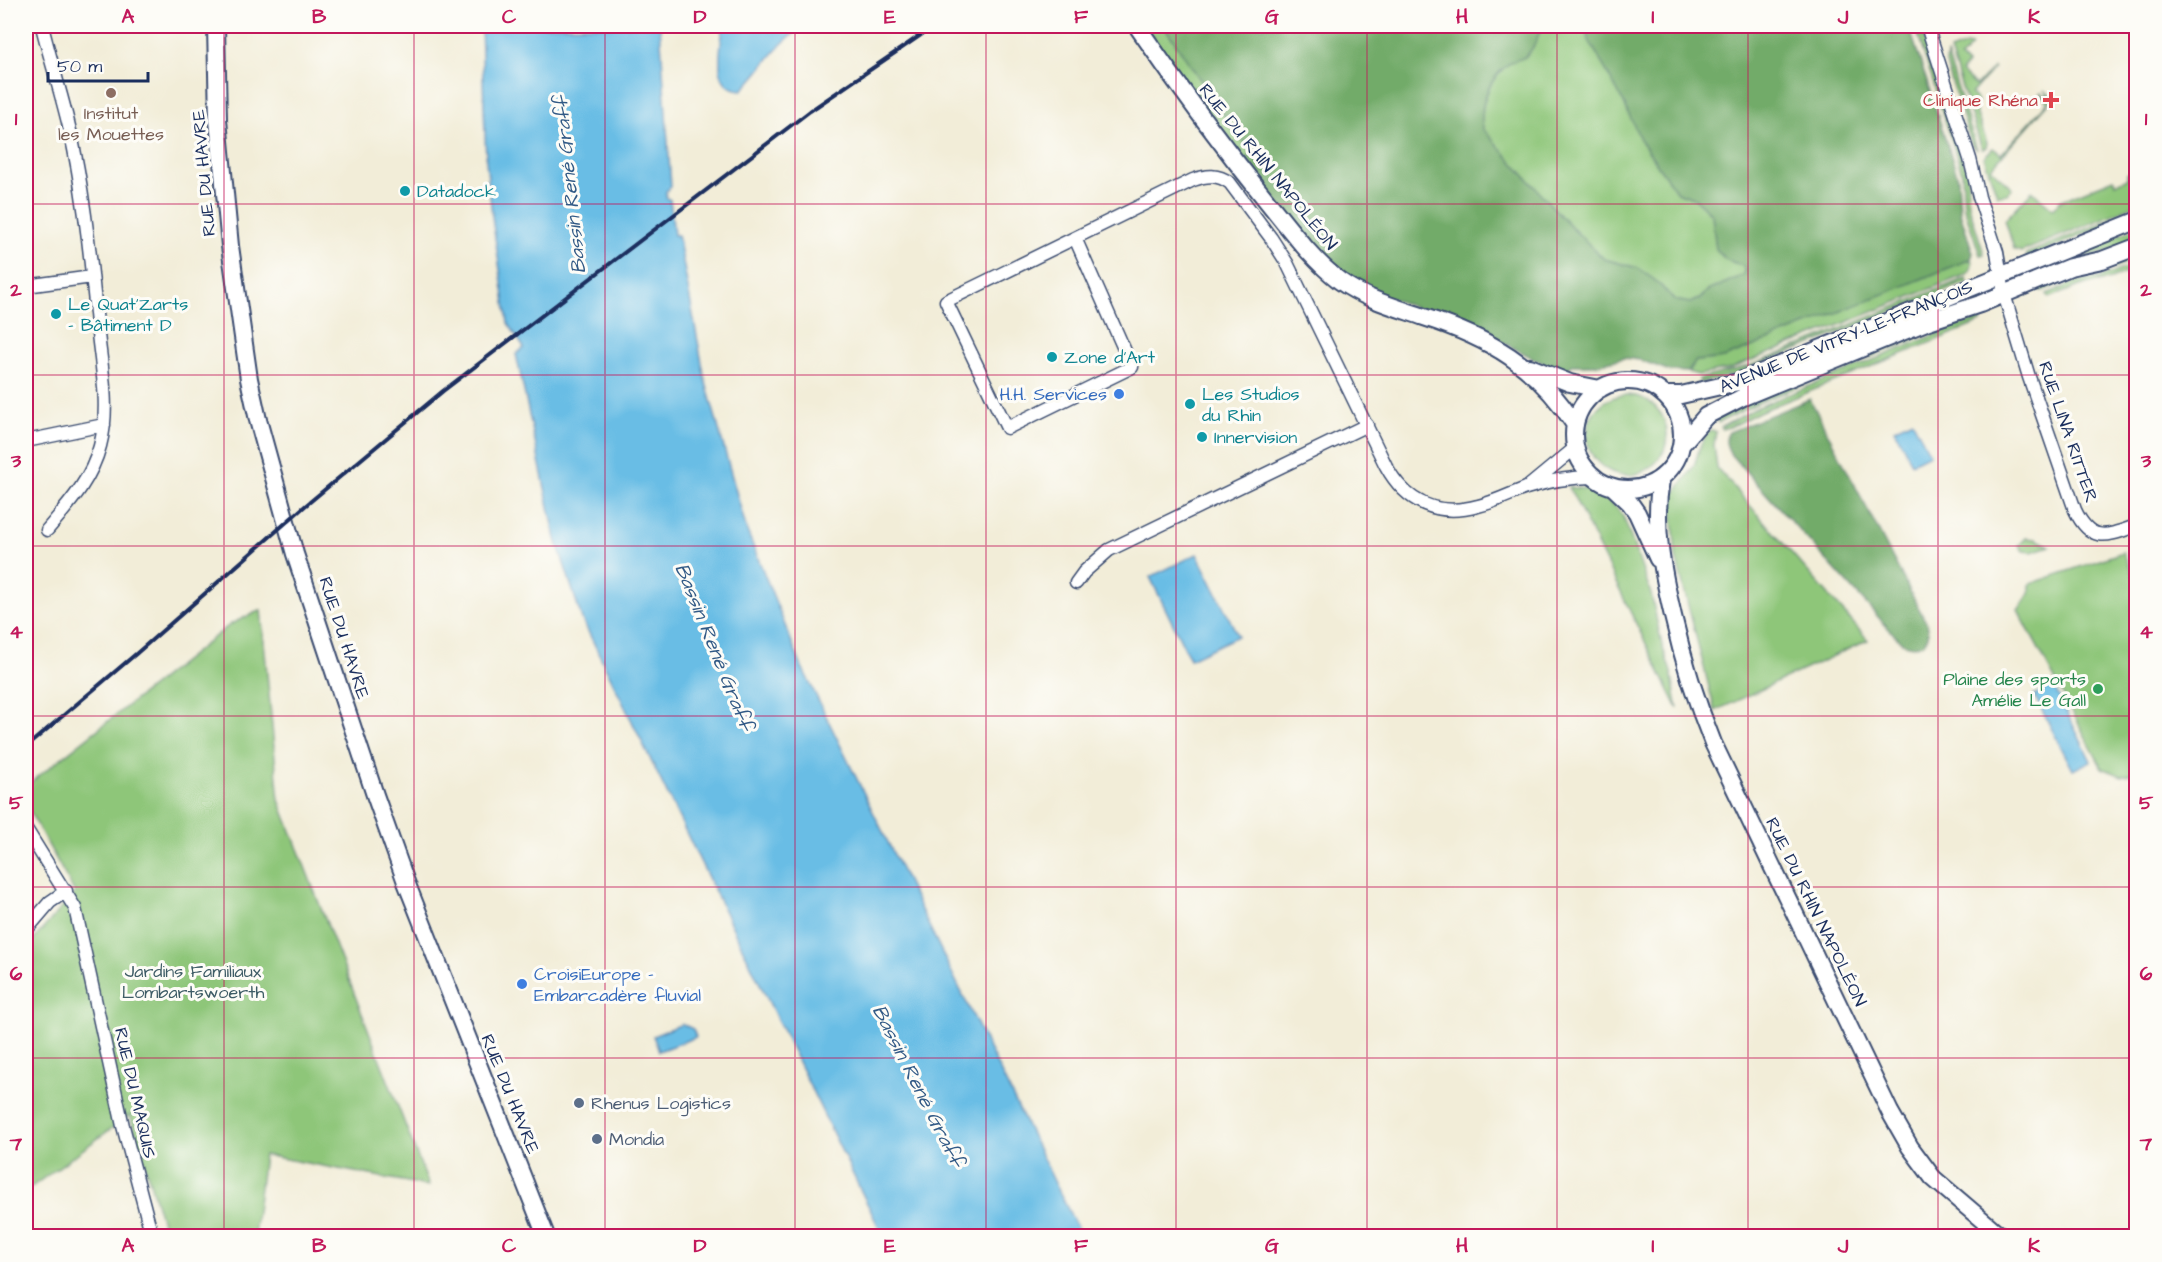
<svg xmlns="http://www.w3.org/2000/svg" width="2162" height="1262" font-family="'Architects Daughter',sans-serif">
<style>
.green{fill:#8ec679;stroke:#547a6c;stroke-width:1.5}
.forest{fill:#72ab69;stroke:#466d64;stroke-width:1.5}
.water{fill:#69bde5;stroke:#4276a2;stroke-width:1.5}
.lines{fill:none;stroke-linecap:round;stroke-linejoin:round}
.minor-casing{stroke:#3b4c70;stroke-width:15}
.secondary-casing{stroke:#3b4c70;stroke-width:20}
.minor{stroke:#fff;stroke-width:12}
.secondary{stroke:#fff;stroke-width:16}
.rail{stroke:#1b2f5e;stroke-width:4}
.grid{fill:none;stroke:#c2185b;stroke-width:1.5;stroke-opacity:0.55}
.education-dot{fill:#8d6e63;stroke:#fdfcf7;stroke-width:2}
.health-dot{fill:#e0444e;stroke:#fdfcf7;stroke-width:2}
.culture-dot{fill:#0f9aa8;stroke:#fdfcf7;stroke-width:2}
.shop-dot{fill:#3f7fe0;stroke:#fdfcf7;stroke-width:2}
.leisure-dot{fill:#2e9e5b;stroke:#fdfcf7;stroke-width:2}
.service-dot{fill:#5c6f8a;stroke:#fdfcf7;stroke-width:2}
.labels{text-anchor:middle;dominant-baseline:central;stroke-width:6;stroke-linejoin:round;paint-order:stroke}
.health-label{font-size:18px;fill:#be3a42;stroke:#fdfcf7;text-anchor:end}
.education-label{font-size:18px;fill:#785e54;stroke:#fdfcf7}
.street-label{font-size:18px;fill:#1b2f5e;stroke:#fdfcf7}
.culture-label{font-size:18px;fill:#0d838f;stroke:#fdfcf7;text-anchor:start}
.shop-label{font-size:18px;fill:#366cbe;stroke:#fdfcf7;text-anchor:end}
.leisure-label{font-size:18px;fill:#27864d;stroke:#fdfcf7;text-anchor:end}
.park-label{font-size:18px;fill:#3e5c66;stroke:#fdfcf7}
.service-label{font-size:18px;fill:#4e5e75;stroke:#fdfcf7;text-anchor:start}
.water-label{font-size:20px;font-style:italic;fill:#325a86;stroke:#fdfcf7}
.neatline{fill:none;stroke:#c2185b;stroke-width:2}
.grid-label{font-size:20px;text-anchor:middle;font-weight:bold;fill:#c2185b}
</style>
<rect width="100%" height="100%" fill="#fdfcf7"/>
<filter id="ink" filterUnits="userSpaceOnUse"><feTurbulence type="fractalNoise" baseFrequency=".0167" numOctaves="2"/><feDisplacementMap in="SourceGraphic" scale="12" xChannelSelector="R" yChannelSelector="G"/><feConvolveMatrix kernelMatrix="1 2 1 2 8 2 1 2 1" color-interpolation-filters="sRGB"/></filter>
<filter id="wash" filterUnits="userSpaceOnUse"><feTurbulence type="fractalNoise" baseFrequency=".008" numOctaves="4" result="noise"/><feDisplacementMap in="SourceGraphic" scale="24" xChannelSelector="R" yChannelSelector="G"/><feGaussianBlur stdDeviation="1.35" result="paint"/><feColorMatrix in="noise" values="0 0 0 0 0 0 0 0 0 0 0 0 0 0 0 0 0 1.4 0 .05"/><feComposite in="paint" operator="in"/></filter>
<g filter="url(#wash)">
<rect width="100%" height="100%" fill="#f2edd8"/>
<path class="green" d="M 1144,26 L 1164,26 L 1235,131 L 1253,151 L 1244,162 Z
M 1542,26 L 1584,26 L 1589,40 L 1623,101 L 1640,139 L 1659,167 L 1677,192 L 1694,198 L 1712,215 L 1716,249 L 1725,259 L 1743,266 L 1745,271 L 1744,275 L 1707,291 L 1700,299 L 1690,303 L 1675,300 L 1657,282 L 1638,268 L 1604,259 L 1566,222 L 1483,129 C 1479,105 1489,78 1510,63 C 1515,59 1523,60 1527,55 C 1535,48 1538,35 1542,26 Z
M 1915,26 L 1920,26 L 1967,172 L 1969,206 L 1984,254 L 1980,255 L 1964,207 L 1962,173 Z
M 1966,45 L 1971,46 L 1960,58 L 1967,65 L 1961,72 L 1976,86 L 1994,67 L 1971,94 L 1978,101 L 1975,106 L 1975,109 L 1987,143 L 1986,147 L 1982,149 L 1950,51 Z
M 1947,54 L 1977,150 L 1972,145 L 1946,64 Z
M 2044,90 L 2054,97 L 1991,168 L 2012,188 L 2007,194 L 1997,195 L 1984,157 L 1993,148 L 2001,154 L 2048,102 L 2040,94 L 2041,93 L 2045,96 L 2048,93 Z
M 2136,170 L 2136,205 L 2021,252 L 2014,249 L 2005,220 L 2032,191 L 2053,209 L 2060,201 L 2114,179 L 2116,183 L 2128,178 L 2127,174 Z
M 2136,209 L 2136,213 L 2027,258 L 2026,254 Z
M 2136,228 L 2136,238 L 2108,251 L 2067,261 L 2065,257 Z
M 2136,253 L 2136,259 L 2100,273 L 2073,279 L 2042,291 L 2039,290 L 2038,288 L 2075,273 Z
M 1971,259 C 1973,264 1972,270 1967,274 L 1730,369 L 1698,375 L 1688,372 L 1696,361 L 1724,358 Z
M 2136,264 L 2136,269 L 2111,279 L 2080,286 L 2049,298 L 2047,294 L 2075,282 L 2099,278 Z
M 1966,278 L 1968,282 L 1733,375 L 1700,383 L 1699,379 L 1750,366 Z
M 1977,312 L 1978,316 L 1951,324 L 1762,401 L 1718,423 L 1716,418 L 1734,409 L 1929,328 Z
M 1980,319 L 1981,322 L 1759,412 L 1730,427 L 1722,429 L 1721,427 L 1758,407 L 1954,327 Z
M1587 435a40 40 0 1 1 80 0a40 40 0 1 1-80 0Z
M 1712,430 L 1716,432 L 1714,445 L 1717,468 L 1868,640 L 1715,711 L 1676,558 L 1672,508 C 1672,489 1685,483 1693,467 C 1699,455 1699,438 1712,430 Z
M 1569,487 L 1586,489 L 1601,496 L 1616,507 L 1624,518 L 1651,594 L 1662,645 L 1671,672 L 1678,709 Z
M 2026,538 L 2036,539 L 2050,546 L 2032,552 L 2023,551 L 2019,545 Z
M 2123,552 L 2136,582 L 2136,773 L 2122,776 L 2102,768 L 2018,610 L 2030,593 L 2030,584 Z
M 261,610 L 279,800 L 429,1186 L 264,1155 L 254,1236 L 166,1236 L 130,1115 L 26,1191 L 26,948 L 75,893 L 26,805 L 26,786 L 231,624 Z"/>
<path class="forest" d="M 1164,26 L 1542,26 C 1538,35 1535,48 1527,55 C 1523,60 1515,59 1510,63 C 1488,78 1479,105 1483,129 L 1566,222 L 1604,259 L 1638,268 L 1657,282 L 1674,300 L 1690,303 L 1700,299 L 1707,291 L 1744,275 L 1745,271 L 1743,266 L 1725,259 L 1716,249 L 1712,214 L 1694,198 L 1677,192 L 1659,167 L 1640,139 L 1623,101 L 1589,40 L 1584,26 L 1909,26 L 1958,178 L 1960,212 L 1973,253 L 1971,259 L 1724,358 L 1696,361 L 1688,372 L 1670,371 L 1640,360 L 1624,358 L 1595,365 L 1572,365 L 1564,374 L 1465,323 L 1421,310 L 1372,291 L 1350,280 L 1332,266 L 1309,241 L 1244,162 L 1253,151 L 1235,131 Z
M 1810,399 L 1927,624 C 1934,645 1913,652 1899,640 L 1731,455 C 1727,447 1723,440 1729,432 Z"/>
<path class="water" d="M 481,26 L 660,26 L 671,187 L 666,191 L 666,197 L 670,200 L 674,235 L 678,235 L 705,379 L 747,531 L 801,665 L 1081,1236 L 883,1236 L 582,619 L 556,539 L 516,354 L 524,348 L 508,323 L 493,224 L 486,161 Z
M 723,26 L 809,26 C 778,37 765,69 742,90 C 710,88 721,49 723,26 Z
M 1912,420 L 1930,454 L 1912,463 L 1894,429 Z
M 1197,554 L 1238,636 L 1190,659 L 1150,577 Z
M 2053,685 L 2091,761 L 2073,770 L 2034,695 Z
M 682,1024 L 693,1029 L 696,1037 L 659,1051 L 653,1036 Z"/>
</g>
<g filter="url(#ink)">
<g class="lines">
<defs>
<path id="minor" d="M 42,26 C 52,67 66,107 74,149 C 86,209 92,272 98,334 C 102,371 110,409 100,446 C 91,480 69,504 47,530
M 1927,26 L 1970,159 L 1979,197 L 1997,252 L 2004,294 L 2029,377 L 2075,510 C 2091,544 2107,536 2136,526
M 1075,238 L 1132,367 L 1007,428 L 946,301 L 1193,180 C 1207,175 1218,174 1230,183 L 1271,238 L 1287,263 L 1386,466 C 1406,503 1438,517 1478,506 C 1495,502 1510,494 1526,488 C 1548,481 1571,477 1593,477
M 26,286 L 92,277
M 26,441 L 104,425
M 1529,486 L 1575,448
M 1076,583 L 1084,572 L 1109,550 L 1367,425
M 26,829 L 75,908 L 123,1126 L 152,1236
M 26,930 L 50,902 L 66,891"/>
<path id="secondary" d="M 216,26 L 218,120 L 230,246 L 249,379 L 258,420 L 295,554 L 375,795 L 406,882 L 546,1236
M 1137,26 C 1178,86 1221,144 1267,201 C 1289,228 1312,260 1340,281 C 1365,299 1395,307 1424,317 C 1489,338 1537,365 1575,425
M 1530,367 L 1570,383 L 1600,389
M1574 435a54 54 0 1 1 108 0a54 54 0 1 1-108 0Z
M 1665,395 L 1681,395 L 1738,382 L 2136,221
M 1681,445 L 1706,416 L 1743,397 L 1926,322 L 1980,304 L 2070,267 L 2102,260 L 2136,247
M 1661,479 C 1653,526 1662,569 1673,616 C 1683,660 1696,701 1713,743 L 1890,1112 L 1910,1147 L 1933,1178 L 2001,1236
M 1613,487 L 1630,503 L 1637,513 L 1658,559"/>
</defs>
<use href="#minor" class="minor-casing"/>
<use href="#secondary" class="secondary-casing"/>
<use href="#minor" class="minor"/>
<use href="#secondary" class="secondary"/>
<path class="rail" d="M 26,747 L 137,653 L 305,506 L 443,391 L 810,111 L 934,26"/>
</g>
</g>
<path class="grid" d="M 224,26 L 224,1236M 414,26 L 414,1236M 605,26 L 605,1236M 795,26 L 795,1236M 986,26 L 986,1236M 1176,26 L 1176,1236M 1367,26 L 1367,1236M 1557,26 L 1557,1236M 1748,26 L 1748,1236M 1938,26 L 1938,1236M 26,204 L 2136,204M 26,375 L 2136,375M 26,546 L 2136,546M 26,716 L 2136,716M 26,887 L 2136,887M 26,1058 L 2136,1058"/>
<circle class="education-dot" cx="111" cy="93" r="6"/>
<path class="health-dot" d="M2048 91h6v6h6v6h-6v6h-6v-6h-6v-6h6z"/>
<g class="culture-dot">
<circle cx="405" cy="191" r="6"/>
<circle cx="56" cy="314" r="6"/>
<circle cx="1052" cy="357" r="6"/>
<circle cx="1190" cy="404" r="6"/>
<circle cx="1202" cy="437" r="6"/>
</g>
<g class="shop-dot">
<circle cx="1119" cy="394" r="6"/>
<circle cx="522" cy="984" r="6"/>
</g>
<circle class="leisure-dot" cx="2098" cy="689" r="6"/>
<g class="service-dot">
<circle cx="579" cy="1103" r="6"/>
<circle cx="597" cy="1139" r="6"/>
</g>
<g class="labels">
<g class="health-label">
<text x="2038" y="100">Clinique Rhéna</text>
</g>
<g class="education-label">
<text x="111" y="113">Institut<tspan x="111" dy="21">les Mouettes</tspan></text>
</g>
<g class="street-label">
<text transform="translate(1268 167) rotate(51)">RUE DU RHIN NAPOLÉON</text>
<text transform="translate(204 173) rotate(-95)">RUE DU HAVRE</text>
<text transform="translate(1846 337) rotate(-22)">AVENUE DE VITRY-LE-FRANÇOIS</text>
<text transform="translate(2068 432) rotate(71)">RUE LINA RITTER</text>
<text transform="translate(344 638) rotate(72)">RUE DU HAVRE</text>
<text transform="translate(1816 912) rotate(64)">RUE DU RHIN NAPOLÉON</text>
<text transform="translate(135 1093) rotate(77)">RUE DU MAQUIS</text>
<text transform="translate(510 1094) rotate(68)">RUE DU HAVRE</text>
</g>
<g class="culture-label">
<text x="417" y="191">Datadock</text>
<text x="68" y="304">Le Quat'Zarts<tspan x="68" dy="21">- Bâtiment D</tspan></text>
<text x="1064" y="357">Zone d'Art</text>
<text x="1202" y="394">Les Studios<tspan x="1202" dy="21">du Rhin</tspan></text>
<text x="1214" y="437">Innervision</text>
</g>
<g class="shop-label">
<text x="1107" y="394">H.H. Services</text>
<text x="534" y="974" text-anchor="start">CroisiEurope -<tspan x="534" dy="21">Embarcadère fluvial</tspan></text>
</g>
<g class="leisure-label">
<text x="2086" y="679">Plaine des sports<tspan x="2086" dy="21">Amélie Le Gall</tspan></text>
</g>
<g class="park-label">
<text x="193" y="971">Jardins Familiaux<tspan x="193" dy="21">Lombartswoerth</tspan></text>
</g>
<g class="service-label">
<text x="591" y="1103">Rhenus Logistics</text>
<text x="609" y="1139">Mondia</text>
</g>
<g class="water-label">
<text transform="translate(570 185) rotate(-96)">Bassin René Graff</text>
<text transform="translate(714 647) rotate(68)">Bassin René Graff</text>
<text transform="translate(918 1086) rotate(63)">Bassin René Graff</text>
</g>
</g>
<rect width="2162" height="1262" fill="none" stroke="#fdfcf7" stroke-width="66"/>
<path d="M48 72v9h100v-9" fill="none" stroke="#1b2f5e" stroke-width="3"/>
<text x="57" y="72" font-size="18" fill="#1b2f5e" stroke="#fdfcf7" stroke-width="4.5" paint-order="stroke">50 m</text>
<rect x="33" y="33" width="2096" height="1196" class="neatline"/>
<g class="grid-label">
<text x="128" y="23">A</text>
<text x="319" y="23">B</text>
<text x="509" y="23">C</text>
<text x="700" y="23">D</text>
<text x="890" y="23">E</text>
<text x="1081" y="23">F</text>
<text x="1272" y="23">G</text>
<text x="1462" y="23">H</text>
<text x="1653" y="23">I</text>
<text x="1843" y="23">J</text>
<text x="2034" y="23">K</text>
<text x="16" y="125">1</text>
<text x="2146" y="125">1</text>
<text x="16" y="296">2</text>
<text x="2146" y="296">2</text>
<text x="16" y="467">3</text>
<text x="2146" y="467">3</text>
<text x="16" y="638">4</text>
<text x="2146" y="638">4</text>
<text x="16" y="809">5</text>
<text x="2146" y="809">5</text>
<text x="16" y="980">6</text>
<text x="2146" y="980">6</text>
<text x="16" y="1150">7</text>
<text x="2146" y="1150">7</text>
<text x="128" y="1252">A</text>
<text x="319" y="1252">B</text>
<text x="509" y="1252">C</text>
<text x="700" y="1252">D</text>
<text x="890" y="1252">E</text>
<text x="1081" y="1252">F</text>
<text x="1272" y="1252">G</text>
<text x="1462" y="1252">H</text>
<text x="1653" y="1252">I</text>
<text x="1843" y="1252">J</text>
<text x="2034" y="1252">K</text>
</g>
</svg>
